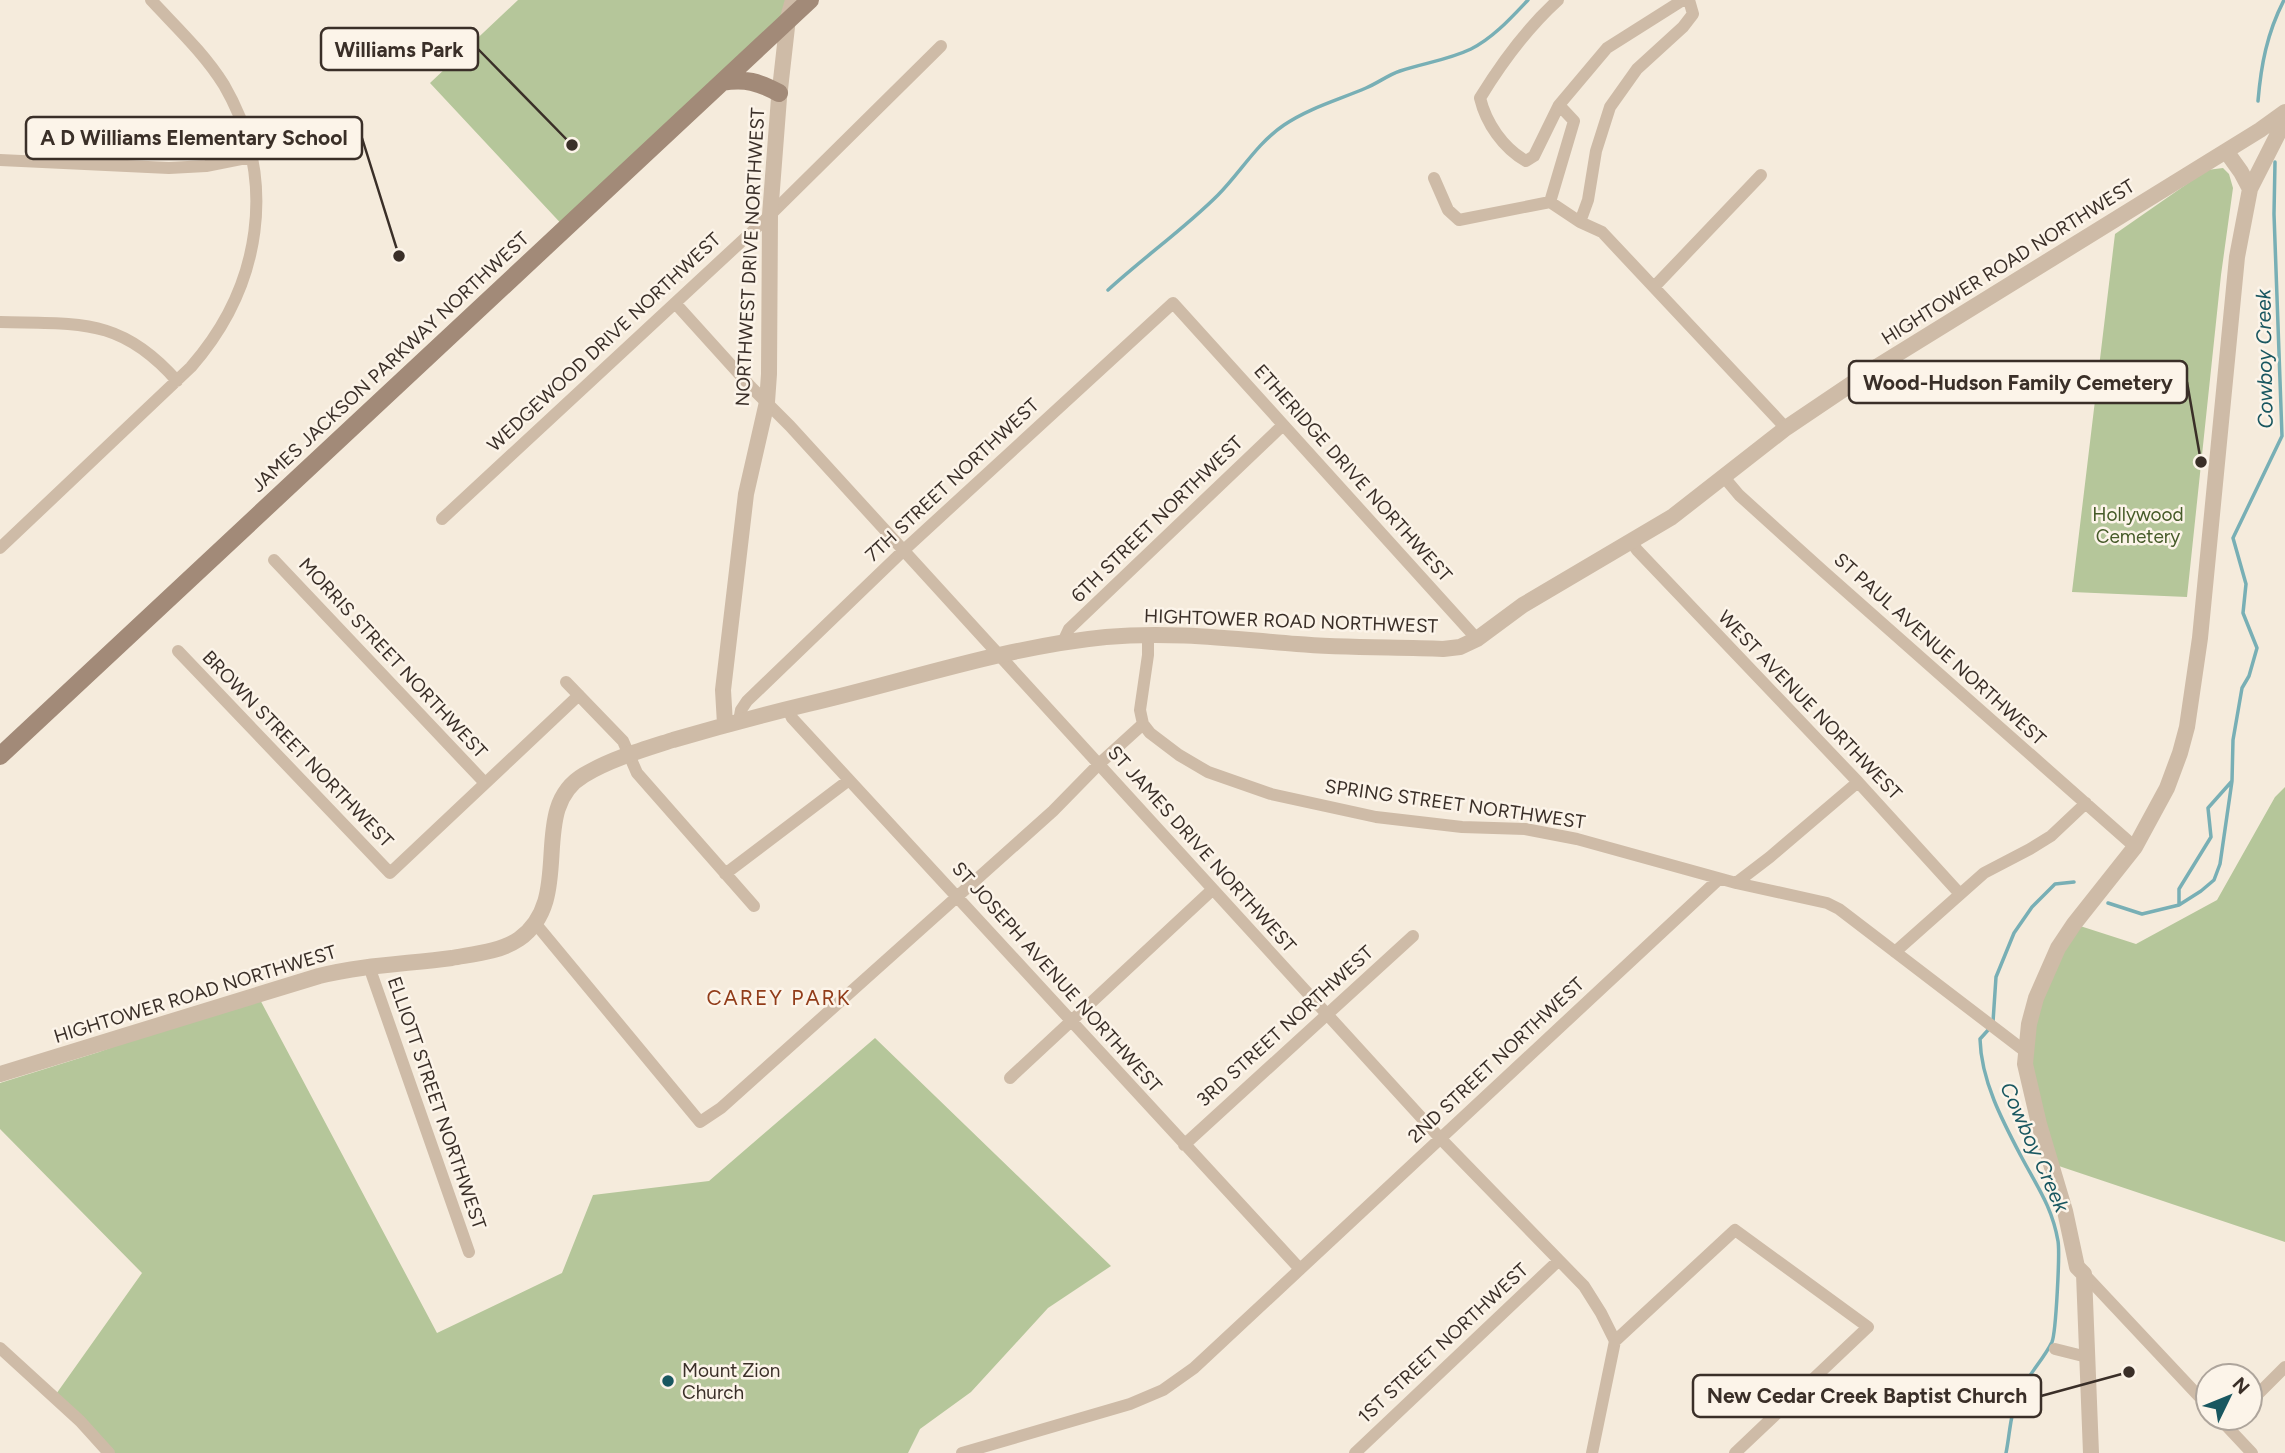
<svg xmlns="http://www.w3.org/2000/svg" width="2285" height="1453" font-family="Figtree,sans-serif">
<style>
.green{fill:#b5c69a}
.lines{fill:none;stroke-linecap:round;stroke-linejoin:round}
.stream{stroke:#78afb5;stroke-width:3.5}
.minor{stroke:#cebba7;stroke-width:12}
.tertiary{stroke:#cebba7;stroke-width:16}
.secondary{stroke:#a28a78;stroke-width:18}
.poi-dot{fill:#195760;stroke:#fcf4e9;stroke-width:2.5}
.labels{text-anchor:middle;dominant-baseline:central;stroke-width:5;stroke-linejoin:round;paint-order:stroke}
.street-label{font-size:19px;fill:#3a2f28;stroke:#fcf4e9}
.park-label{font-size:19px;fill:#465b29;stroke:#fcf4e9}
.poi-label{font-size:19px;fill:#3a2f28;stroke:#fcf4e9;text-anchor:start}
.water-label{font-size:21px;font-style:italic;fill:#195760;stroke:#fcf4e9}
.neighbourhood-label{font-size:21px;letter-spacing:2px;fill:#913c19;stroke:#fcf4e9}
.leader{fill:none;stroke:#3a2f28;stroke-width:2.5}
.callout-dot{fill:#3a2f28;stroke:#fcf4e9;stroke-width:2.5}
.callout{fill:#fcf4e9;stroke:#3a2f28;stroke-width:2.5}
.callout-label{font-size:21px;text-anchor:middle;font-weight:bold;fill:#3a2f28}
</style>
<rect width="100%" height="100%" fill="#f5ebdc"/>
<path class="green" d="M 518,0 L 793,0 L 788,16 L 568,231 L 430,83 Z
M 2223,168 L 2229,174 L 2233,188 L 2221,275 L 2187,597 L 2072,592 L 2115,234 L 2207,170 Z
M 2285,787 L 2285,1242 L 2044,1161 L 2022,1058 L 2041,991 L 2077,925 L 2136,944 L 2217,900 L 2275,797 Z
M 257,994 L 437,1333 L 562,1273 L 593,1195 L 709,1181 L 875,1038 L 1111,1266 L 1048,1308 L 971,1392 L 920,1429 L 908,1453 L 113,1453 L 54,1397 L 142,1273 L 0,1129 L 0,1083 L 99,1052 Z"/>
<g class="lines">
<path class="stream" d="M 2258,101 C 2261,65 2267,33 2284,0
M 1108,290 C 1144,257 1184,229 1218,195 C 1241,172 1256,144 1284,125 C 1309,108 1338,100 1366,88 C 1378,83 1388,75 1400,71 C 1424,63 1448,60 1471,49 C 1493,38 1511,18 1528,0
M 2108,903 L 2142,914 L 2179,905 L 2179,889 L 2211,837 L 2208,808 L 2232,781 L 2233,740 L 2242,688 L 2249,676 L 2257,648 L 2243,613 L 2246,584 L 2233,538 L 2282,436 L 2274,214 L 2275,162
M 2179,905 L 2201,891 L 2214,880 L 2220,864 L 2232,781
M 1993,1022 L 1996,977 L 2014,933 L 2032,907 L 2055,884 L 2074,882
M 1989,1029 L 1980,1039 C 1981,1081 2003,1122 2022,1158 C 2038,1188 2052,1207 2058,1241 C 2060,1253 2056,1332 2052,1342 C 2044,1359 2026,1377 2018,1396 C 2010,1413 2010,1434 2006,1453"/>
<path class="minor" d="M 1558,0 C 1526,29 1502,62 1480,98 C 1486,123 1503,148 1526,161 L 1534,156 L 1559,105
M 0,160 L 169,168 L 206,166 L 251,157
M 1434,178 L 1448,210 L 1459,220 L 1550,202 L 1580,222 L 1602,232 L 1786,428
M 1550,202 L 1574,121 L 1559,105 L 1607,48 L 1683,0
M 1580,222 L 1588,200 L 1596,151 L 1610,107 L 1637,69 L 1683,27 L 1693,14 L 1689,0
M 1655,286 L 1761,175
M 675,303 L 751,387 L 790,426 L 1440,1138 L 1584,1286 L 1601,1313 L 1615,1341 L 1592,1453
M 0,322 C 79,324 121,317 177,381
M 1723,476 L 1739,495 L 1823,571 L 2135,847
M 442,519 L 770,215 L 941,46
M 1632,543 L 1637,550 L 1858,782 L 1960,894
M 0,548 L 191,367 C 261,287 279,180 224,85 C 204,53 176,27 151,0
M 274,560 L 485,783
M 1148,635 L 1148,655 L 1140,710 L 1143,724 L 1150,733 L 1179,755 L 1208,772 L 1271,794 L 1376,817 L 1462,827 L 1525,829 L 1577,839 L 1736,883 L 1827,903 L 1839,909 L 2026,1052
M 1062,644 L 1069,629 L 1283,425
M 178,651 L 390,873 L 579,695
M 566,682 L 623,741 L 637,773 L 754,906
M 788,709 L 792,718 L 1300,1269
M 739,721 L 741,710 L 747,701 L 904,550 L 1173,303 L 1477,639
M 725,874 L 849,780
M 1736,883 L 1770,857 L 1858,782
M 535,923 L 700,1122 L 721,1108 L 1053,811 L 1099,764 L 1143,724
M 1895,952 L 1984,873 L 2030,849 L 2051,836 L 2086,803
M 371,966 L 372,975 L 469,1252
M 1010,1078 L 1212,890
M 1184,1145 L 1413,936
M 2084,1274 L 2208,1406
M 1615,1341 L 1735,1230 L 1868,1327 L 1735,1453
M 0,1348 L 80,1421 L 109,1453
M 2055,1349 L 2087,1357
M 2250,1402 L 2285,1367
M 2219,1418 L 2252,1453
M 962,1453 L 1130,1404 L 1163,1390 L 1194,1368 L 1719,879
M 1355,1453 L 1558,1261"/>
<path class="tertiary" d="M 2226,151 L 2241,172 L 2250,189
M 725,724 L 723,690 L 746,494 L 767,402 L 769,374 L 770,215 L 779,98 L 788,18 L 793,0
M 0,1074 L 319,976 C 363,965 407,964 452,958 C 474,954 500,952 519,939 C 577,898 526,809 584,775 C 611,759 642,750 673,740 C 717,727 762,715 808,704 C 907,681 1004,647 1106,637 C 1171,631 1233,639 1297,644 C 1345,648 1395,647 1443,649 L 1460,647 L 1477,639 L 1523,605 L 1672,517 L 1786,428 L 1878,366 L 2260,130 L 2285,112
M 2091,1453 L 2084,1274 L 2077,1267 L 2065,1211 L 2039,1124 L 2025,1064 L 2029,1024 L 2036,998 L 2058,948 L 2074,924 L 2135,847 L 2167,788 L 2180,753 L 2187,727 L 2200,638 L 2237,257 L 2250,189 L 2285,120"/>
<path class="secondary" d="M 722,82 C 745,78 759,82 779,93
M 0,756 L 810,0"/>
</g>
<circle class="poi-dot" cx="668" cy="1381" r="7"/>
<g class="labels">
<g class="street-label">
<text transform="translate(750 257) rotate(-87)">NORTHWEST DRIVE NORTHWEST</text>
<text transform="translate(2008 262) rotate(-32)">HIGHTOWER ROAD NORTHWEST</text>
<text transform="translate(604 342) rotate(-43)">WEDGEWOOD DRIVE NORTHWEST</text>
<text transform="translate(390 362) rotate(-43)">JAMES JACKSON PARKWAY NORTHWEST</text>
<text transform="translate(1353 473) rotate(48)">ETHERIDGE DRIVE NORTHWEST</text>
<text transform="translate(952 480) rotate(-43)">7TH STREET NORTHWEST</text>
<text transform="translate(1157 519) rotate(-44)">6TH STREET NORTHWEST</text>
<text transform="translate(1291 621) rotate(2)">HIGHTOWER ROAD NORTHWEST</text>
<text transform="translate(1940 649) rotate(42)">ST PAUL AVENUE NORTHWEST</text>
<text transform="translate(393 658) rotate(47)">MORRIS STREET NORTHWEST</text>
<text transform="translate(1810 705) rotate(46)">WEST AVENUE NORTHWEST</text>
<text transform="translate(298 749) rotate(46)">BROWN STREET NORTHWEST</text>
<text transform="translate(1455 804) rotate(8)">SPRING STREET NORTHWEST</text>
<text transform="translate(1202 849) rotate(48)">ST JAMES DRIVE NORTHWEST</text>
<text transform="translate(1057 977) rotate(48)">ST JOSEPH AVENUE NORTHWEST</text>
<text transform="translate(195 994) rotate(-17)">HIGHTOWER ROAD NORTHWEST</text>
<text transform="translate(1285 1026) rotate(-42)">3RD STREET NORTHWEST</text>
<text transform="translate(1496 1060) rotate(-43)">2ND STREET NORTHWEST</text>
<text transform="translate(437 1103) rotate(71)">ELLIOTT STREET NORTHWEST</text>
<text transform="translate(1443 1343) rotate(-43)">1ST STREET NORTHWEST</text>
</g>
<g class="park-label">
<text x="2138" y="514">Hollywood<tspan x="2138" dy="22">Cemetery</tspan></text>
</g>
<g class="poi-label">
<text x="682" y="1370">Mount Zion<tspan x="682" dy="22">Church</tspan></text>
</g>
<g class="water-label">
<text transform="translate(2264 359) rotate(-91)">Cowboy Creek</text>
<text transform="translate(2035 1147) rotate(66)">Cowboy Creek</text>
</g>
<g class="neighbourhood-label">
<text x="779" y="997">CAREY PARK</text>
</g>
</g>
<path class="leader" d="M572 145L478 49M399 256L362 138M2201 462L2187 382M2129 1372L2041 1396"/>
<g class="callout-dot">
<circle cx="572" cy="145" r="7"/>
<circle cx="399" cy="256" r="7"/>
<circle cx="2201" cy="462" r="7"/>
<circle cx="2129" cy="1372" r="7"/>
</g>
<g class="callout">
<rect x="321" y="28" width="157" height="42" rx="7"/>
<rect x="26" y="117" width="336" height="42" rx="7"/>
<rect x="1849" y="361" width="338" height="42" rx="7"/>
<rect x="1693" y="1375" width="348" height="42" rx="7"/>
</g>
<g class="callout-label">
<text x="399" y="57">Williams Park</text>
<text x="194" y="145">A D Williams Elementary School</text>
<text x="2018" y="390">Wood-Hudson Family Cemetery</text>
<text x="1867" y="1403">New Cedar Creek Baptist Church</text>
</g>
<g transform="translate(2229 1397) rotate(47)"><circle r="33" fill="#fcf4e9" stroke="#aea59c" stroke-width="2"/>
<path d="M0-5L12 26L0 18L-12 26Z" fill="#195760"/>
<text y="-10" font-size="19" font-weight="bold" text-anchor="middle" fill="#3a2f28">N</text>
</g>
</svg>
